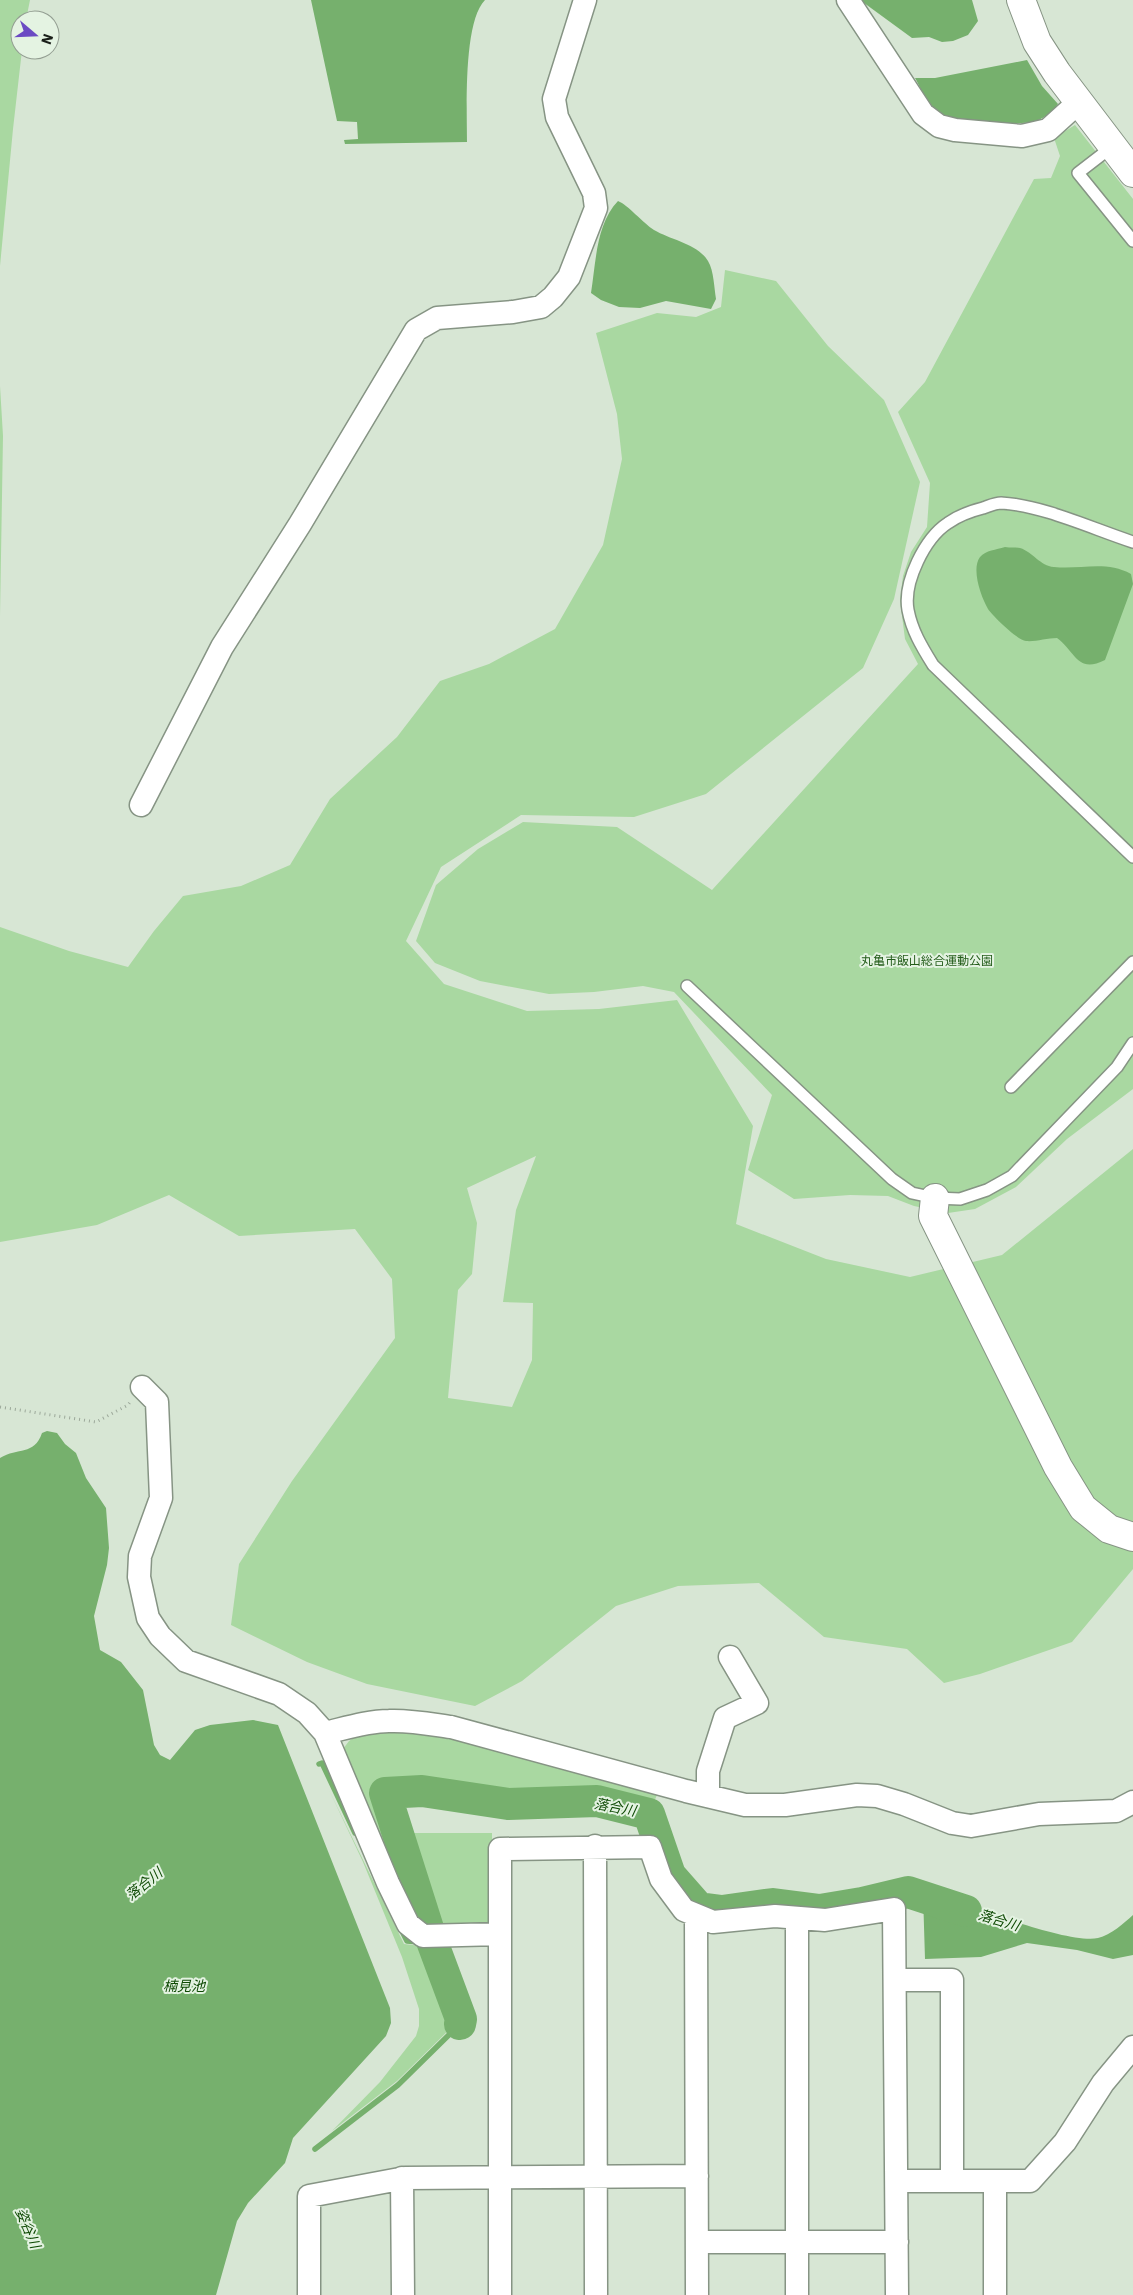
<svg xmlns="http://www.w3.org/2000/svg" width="1133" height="2295" font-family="'IBM Plex Sans','Noto Sans JP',sans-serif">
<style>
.green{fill:#a9d8a1;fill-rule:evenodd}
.water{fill:#76b06d}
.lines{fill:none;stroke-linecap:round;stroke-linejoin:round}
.stream{stroke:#76b06d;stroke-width:5.5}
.river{stroke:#76b06d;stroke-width:32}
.service-casing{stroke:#869484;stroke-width:14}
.minor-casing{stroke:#869484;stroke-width:25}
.tertiary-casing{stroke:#869484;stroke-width:30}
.path{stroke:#9ca89a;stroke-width:3;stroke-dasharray:1 4;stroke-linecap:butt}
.service{stroke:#fff;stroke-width:11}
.minor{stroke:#fff;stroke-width:22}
.tertiary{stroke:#fff;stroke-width:28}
.labels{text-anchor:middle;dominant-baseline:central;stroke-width:4;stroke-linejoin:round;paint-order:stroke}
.park-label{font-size:12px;fill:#235c1a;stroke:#e4f3e2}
.water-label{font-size:14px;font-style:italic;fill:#0e4a04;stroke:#e4f3e2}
</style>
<rect width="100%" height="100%" fill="#d7e6d4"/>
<path class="green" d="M 0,0 L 30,0 L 26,20 L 20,20 L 20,50 L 22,50 L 13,129 L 0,266 Z
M 1075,125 L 1133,199 L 1133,1089 L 1067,1139 L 1016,1187 L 975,1209 L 948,1213 L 914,1206 L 888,1196 L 850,1195 L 794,1199 L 748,1170 L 772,1095 L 674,992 L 643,986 L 594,992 L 549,994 L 480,981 L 435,963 L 416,941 L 436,885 L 478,849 L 523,822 L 617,827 L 712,890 L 918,664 L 905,639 L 900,600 L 903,576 L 911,552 L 927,527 L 930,483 L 898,412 L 925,382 L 1034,179 L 1051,178 L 1060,156 L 1054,138 Z
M 725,270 L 776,281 L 828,346 L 884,400 L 920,482 L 894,599 L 863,668 L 706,794 L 634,817 L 521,815 L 441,867 L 406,941 L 444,984 L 527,1011 L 599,1009 L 677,1000 L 753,1126 L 736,1224 L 826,1259 L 910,1277 L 1002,1255 L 1133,1149 L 1133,1569 L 1072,1642 L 980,1674 L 944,1683 L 907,1649 L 824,1637 L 759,1583 L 678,1586 L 616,1606 L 522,1681 L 475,1706 L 367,1684 L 307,1662 L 231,1625 L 239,1564 L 292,1481 L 395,1338 L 392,1279 L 355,1229 L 239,1236 L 169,1195 L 97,1225 L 0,1242 L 0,927 L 69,951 L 128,967 L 154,931 L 183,896 L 241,886 L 290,865 L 330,799 L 397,737 L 440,681 L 489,664 L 555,629 L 603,545 L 622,459 L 617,414 L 596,333 L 657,313 L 696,317 L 721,307 ZM 536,1156 L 516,1210 L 503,1302 L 533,1303 L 532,1360 L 512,1407 L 448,1398 L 458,1290 L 472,1274 L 477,1223 L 467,1188 Z
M 0,386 L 3,436 L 0,616 Z
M 367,1729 L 450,1732 L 657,1795 L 650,1811 L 599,1796 L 503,1800 L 419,1788 L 379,1789 L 420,1919 L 405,1900 L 343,1749 L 349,1741 Z
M 329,1790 L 404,1944 L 430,1947 L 457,2019 L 456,2023 L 397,2081 L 332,2131 L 380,2082 L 416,2036 L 419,2026 L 419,2009 L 402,1957 L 363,1862 Z
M 400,1833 L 492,1833 L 492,1921 L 484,1928 L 434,1928 Z"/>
<path class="water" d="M 311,0 L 485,0 C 463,22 467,111 467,142 L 345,144 L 344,140 L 358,139 L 357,122 L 337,121 Z
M 860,0 L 972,0 L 978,21 L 968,35 L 953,41 L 942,42 L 929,37 L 912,38 Z
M 1027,60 L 1042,86 L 1058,104 C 1052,113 1043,119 1033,122 C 1017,125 956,123 941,116 C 928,109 922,90 915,78 L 935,78 Z
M 618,201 C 628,205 643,223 654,230 C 671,240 698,244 708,261 C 714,271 714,288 716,299 L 711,309 L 666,301 L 640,308 L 619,307 L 601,300 L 591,293 C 596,262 596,224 618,201 Z
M 1005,547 C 1010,548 1016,547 1020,548 C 1033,552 1040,566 1054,567 C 1080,570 1106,560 1131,574 L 1133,584 L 1105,660 C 1077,674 1076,652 1057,638 C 1047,638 1035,642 1026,641 C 1017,640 993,616 988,609 C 981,597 971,569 980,557 C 986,550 996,550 1005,547 Z
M 47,1431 L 57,1433 L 65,1444 L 76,1453 L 86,1478 L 106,1508 L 109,1548 L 107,1565 L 94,1616 L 100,1650 L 121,1662 L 143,1690 L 154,1745 L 160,1755 L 170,1760 L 195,1730 L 210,1725 L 253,1720 L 278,1725 L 390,2008 L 391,2023 L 386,2036 L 293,2138 L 285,2163 L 248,2203 L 237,2221 L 216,2295 L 0,2295 L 0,1458 C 18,1447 34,1456 42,1433 Z
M 923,1894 L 938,1895 C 972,1906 1067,1944 1098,1938 C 1111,1935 1124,1923 1133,1915 L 1133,1955 L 1113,1959 L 1077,1950 L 1027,1943 L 981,1957 L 925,1959 Z"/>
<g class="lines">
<path class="stream" d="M 319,1764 L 322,1763 L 355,1833
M 401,1929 L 407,1941 L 419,1942
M 315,2149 L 398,2085 L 460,2024"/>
<path class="river" d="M 460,2024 L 461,2019 L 433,1944 L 385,1793 L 422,1791 L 508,1804 L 597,1801 L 649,1814 L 670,1875 L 699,1908 L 722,1911 L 773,1904 L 820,1910 L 862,1903 L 908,1892 L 966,1911"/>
<defs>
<path id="service" d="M 1113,146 L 1078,173 L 1133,241
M 1133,542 C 1093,529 1042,505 1001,503 C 995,503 989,506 983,508 C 971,511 958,516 948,523 C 925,538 903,582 908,610 C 912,631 922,647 933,665 L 1133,857
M 687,986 L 892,1179 L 912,1193 L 935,1198 L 960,1199 L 987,1190 L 1012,1176 L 1117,1067 L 1133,1043
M 1011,1087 L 1133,962"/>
<path id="minor" d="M 848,0 L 923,114 L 939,126 L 955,130 L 1022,136 L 1048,130 L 1080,101
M 141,805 L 222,647 L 300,524 L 416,330 L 437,318 L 513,312 L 541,307 L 553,297 L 569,277 L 596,208 L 594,193 L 557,117 L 554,99 L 585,0
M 142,1387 L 157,1402 L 161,1498 L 140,1556 L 139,1577 L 148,1618 L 160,1636 L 186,1661 L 279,1694 L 307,1713 L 325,1733
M 708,1796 L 708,1771 L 725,1718 L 757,1703 L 730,1657
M 595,1846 L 596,2295
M 696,1915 L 697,2295
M 797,1918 L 797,2295
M 500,1934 L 423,1936 L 408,1924 L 388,1883 L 325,1733 C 346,1728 368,1721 389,1721 C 410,1720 430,1724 451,1727 L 686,1791 L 745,1805 L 785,1805 L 857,1795 L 877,1796 L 904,1804 L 952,1823 L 971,1826 L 1039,1814 L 1116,1811 L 1133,1802
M 895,1980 L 952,1980 L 952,2181
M 402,2178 L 403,2295
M 897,2181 L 1030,2181 L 1065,2142 L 1103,2083 L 1133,2047
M 995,2181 L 995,2295
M 697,2242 L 897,2242
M 309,2295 L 309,2196 L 405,2178 L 697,2176
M 500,2295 L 500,1849 L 650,1847 L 661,1879 L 684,1910 L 713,1922 L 775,1916 L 825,1920 L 894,1909 L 897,2295"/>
<path id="tertiary" d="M 1021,0 L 1037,42 L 1057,73 L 1133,173
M 935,1198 L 933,1216 L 1058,1467 L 1083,1508 L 1109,1529 L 1133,1537"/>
</defs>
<use href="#service" class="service-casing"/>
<use href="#minor" class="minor-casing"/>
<use href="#tertiary" class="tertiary-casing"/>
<path class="path" d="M 0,1407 L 96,1422 L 128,1405 L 131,1401"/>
<use href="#service" class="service"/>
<use href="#minor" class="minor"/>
<use href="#tertiary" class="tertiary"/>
</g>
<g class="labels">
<g class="park-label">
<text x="927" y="960">丸亀市飯山総合運動公園</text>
</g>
<g class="water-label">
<text transform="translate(615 1807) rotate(11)">落合川</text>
<text transform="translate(144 1884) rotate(-39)">落合川</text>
<text transform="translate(999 1920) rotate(17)">落合川</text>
<text x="184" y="1986">楠見池</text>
<text transform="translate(28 2228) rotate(67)">姿谷川</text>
</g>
</g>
<g transform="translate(35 35) rotate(109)"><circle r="24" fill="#e4f3e2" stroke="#939e92"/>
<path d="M0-4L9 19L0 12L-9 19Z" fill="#6b4ac3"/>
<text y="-8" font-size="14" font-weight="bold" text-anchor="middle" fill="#1a1f19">N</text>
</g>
</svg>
